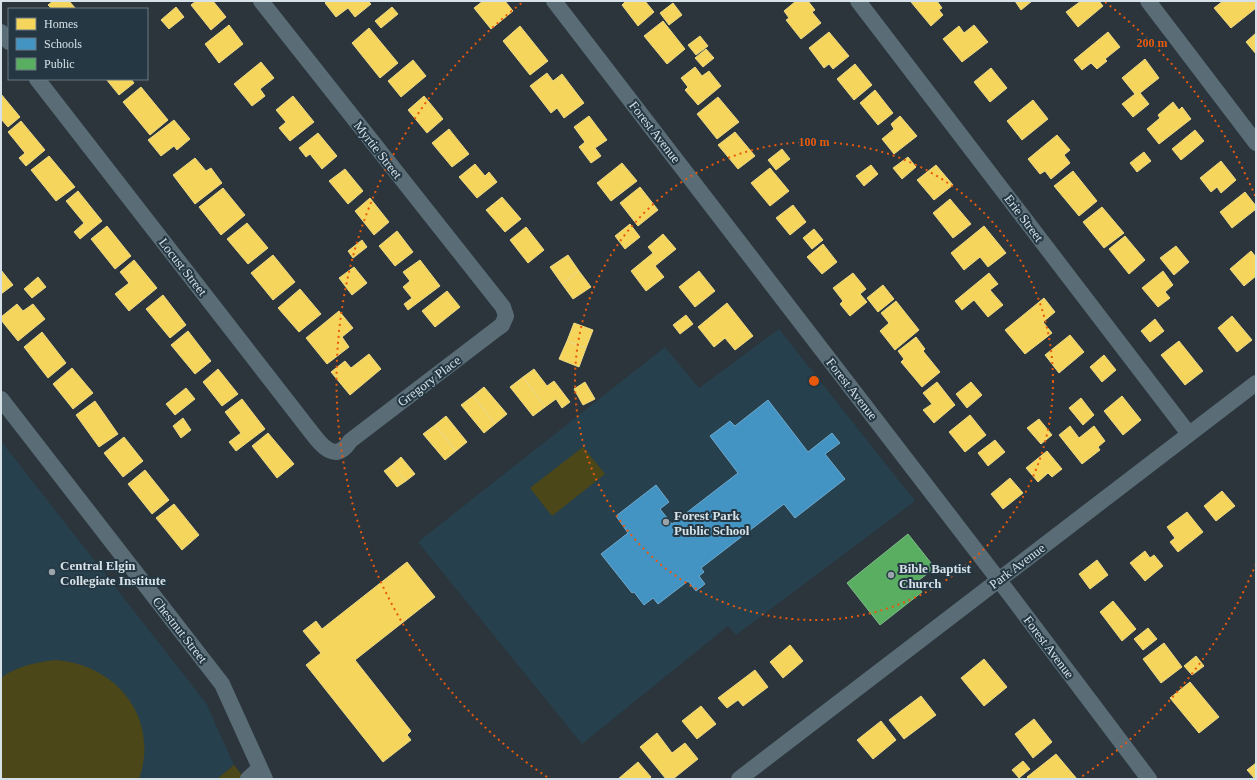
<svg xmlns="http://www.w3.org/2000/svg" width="1257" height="780" font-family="'Times New Roman',serif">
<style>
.built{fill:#27404d}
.green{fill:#4c4718}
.homes{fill:#f6d55c;stroke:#ecd986}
.schools{fill:#4393c3;stroke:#6faace}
.public{fill:#5aae61;stroke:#7fbd8a}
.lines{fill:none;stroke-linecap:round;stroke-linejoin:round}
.minor{stroke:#5a6d77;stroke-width:16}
.ring{fill:none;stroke:#e8590c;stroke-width:2;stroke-dasharray:2 4}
.poi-dot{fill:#9aa5ab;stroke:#243742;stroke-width:1.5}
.labels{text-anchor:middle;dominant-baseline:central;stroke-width:4;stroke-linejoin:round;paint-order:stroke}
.street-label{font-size:13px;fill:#d6e1e8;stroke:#243742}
.poi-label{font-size:13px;font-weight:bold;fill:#d6e1e8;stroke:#243742;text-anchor:start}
.centre{fill:#e8590c;stroke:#243742;stroke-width:2}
.ring-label{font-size:12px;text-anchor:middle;font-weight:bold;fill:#e8590c;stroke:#243742;stroke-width:4;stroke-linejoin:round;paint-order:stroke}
</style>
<rect width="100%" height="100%" fill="#2b353b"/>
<path class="built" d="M 779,329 L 915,501 L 736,635 L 728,626 L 582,744 L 418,542 L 665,347 L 699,388 Z
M 1,441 L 206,703 L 234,765 L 217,779 L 1,779 Z"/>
<path class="green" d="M 583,447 L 605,474 L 552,516 L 530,488 Z
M 56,660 C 117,665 160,718 139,779 L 1,779 L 1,678 C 17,666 37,662 56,660 Z
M 234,765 L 245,779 L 217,779 Z"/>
<path class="homes" d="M 53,1 L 69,1 L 76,9 L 52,9 L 48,5 Z
M 196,1 L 213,1 L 226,17 L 211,30 L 191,5 Z
M 327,1 L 368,1 L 371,4 L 355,17 L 348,8 L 336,17 L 325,3 Z
M 483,1 L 505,1 L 513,11 L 491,29 L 474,8 Z
M 624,1 L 645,1 L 654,12 L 638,26 L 622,5 L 625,2 Z
M 796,1 L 808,1 L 815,10 L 812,12 L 821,23 L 801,39 L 786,20 L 789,18 L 784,11 Z
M 937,1 L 942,8 L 939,10 L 943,15 L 931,26 L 911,2 Z
M 1015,1 L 1032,1 L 1021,10 Z
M 1081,1 L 1099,1 L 1103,6 L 1078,27 L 1066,12 Z
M 1223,1 L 1256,1 L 1256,8 L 1231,28 L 1214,8 Z
M 673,3 L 682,15 L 669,25 L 660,13 Z
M 176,7 L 184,17 L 169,29 L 161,20 Z
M 392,7 L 398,14 L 381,28 L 375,21 Z
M 663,21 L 685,49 L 667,64 L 644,36 Z
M 229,25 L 243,44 L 219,63 L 205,44 Z
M 974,25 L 988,42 L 962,62 L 943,39 L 959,26 L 964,33 Z
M 520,26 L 548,61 L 530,75 L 503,41 Z
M 369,28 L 398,63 L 380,78 L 352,43 Z
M 829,32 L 849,56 L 833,69 L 829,64 L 824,68 L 809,48 Z
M 1108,32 L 1120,47 L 1105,59 L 1107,61 L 1097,69 L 1091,63 L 1082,70 L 1074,60 Z
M 1256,33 L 1256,54 L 1246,42 Z
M 700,36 L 708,46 L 696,55 L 688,45 Z
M 706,49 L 714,58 L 703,67 L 695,58 Z
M 1145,59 L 1159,78 L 1140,93 L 1149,104 L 1133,117 L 1122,104 L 1135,94 L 1122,78 Z
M 413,60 L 426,76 L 401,97 L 388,81 Z
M 261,62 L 274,78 L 260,89 L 265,96 L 252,106 L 234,84 Z
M 855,64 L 872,85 L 854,100 L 837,79 Z
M 695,67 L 702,76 L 709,71 L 721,86 L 698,105 L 685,90 L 688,87 L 681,78 Z
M 991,68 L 1007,88 L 990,102 L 974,82 Z
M 547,73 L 553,81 L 562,74 L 584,103 L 564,118 L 557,108 L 551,113 L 530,86 Z
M 106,79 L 131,79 L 134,83 L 119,95 Z
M 141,87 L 168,120 L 150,135 L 123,102 Z
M 875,90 L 893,113 L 878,125 L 860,103 Z
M 1,94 L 20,117 L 8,127 L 1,119 Z
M 293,96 L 314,122 L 290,141 L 279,128 L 286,122 L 276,110 Z
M 424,96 L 443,119 L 427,133 L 408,110 Z
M 718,97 L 739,122 L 717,139 L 697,114 Z
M 1033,100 L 1048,119 L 1022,140 L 1007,121 Z
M 1173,102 L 1179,110 L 1182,107 L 1191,119 L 1159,144 L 1147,129 L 1160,118 L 1158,115 Z
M 589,116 L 607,140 L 595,148 L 601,156 L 591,163 L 579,147 L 585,142 L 574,127 Z
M 900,116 L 917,136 L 894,154 L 882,139 L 894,129 L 891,124 Z
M 174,120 L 190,139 L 177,150 L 174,146 L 161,156 L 148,140 Z
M 21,121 L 45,150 L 26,166 L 19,158 L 25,153 L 8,132 Z
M 449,129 L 469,154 L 452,167 L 432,143 Z
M 1195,130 L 1204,141 L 1181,160 L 1172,149 Z
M 735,132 L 755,156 L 738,169 L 718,145 Z
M 318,133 L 337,156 L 322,169 L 310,154 L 306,157 L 299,148 Z
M 1057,135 L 1070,150 L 1064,155 L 1070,163 L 1051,179 L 1045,171 L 1040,174 L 1028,159 Z
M 782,149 L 790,159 L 776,170 L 768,160 Z
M 1144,152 L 1151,161 L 1137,172 L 1130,163 Z
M 49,156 L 75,187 L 56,201 L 31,170 Z
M 908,157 L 916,167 L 902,179 L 893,168 Z
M 195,158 L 206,171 L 211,168 L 222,183 L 195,204 L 173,175 Z
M 1221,161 L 1236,180 L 1221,193 L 1217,187 L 1211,192 L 1200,178 Z
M 622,163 L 637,181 L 611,201 L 597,183 Z
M 475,164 L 485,176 L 489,172 L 497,182 L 477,198 L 459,177 Z
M 871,165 L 878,174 L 864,186 L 856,176 Z
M 936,165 L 953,185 L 934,200 L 917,180 Z
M 770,168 L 789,191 L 770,206 L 751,183 Z
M 345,169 L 363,191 L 348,204 L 329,181 Z
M 1073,171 L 1097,201 L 1079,216 L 1054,186 Z
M 640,187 L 658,210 L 638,226 L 620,203 Z
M 223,188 L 245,215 L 221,235 L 199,207 Z
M 78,191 L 102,221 L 80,239 L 74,232 L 84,223 L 66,201 Z
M 1245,192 L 1256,206 L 1256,209 L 1232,228 L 1220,212 Z
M 502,197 L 521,219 L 505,232 L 486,210 Z
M 370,198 L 389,222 L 374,235 L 355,211 Z
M 950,199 L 971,224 L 953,238 L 933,213 Z
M 793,205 L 806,222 L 790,235 L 776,218 Z
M 1102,207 L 1124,233 L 1104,248 L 1083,222 Z
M 247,223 L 268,248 L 248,264 L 227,239 Z
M 630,224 L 640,237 L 625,249 L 615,236 Z
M 107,226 L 131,256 L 115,269 L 91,239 Z
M 984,226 L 1006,253 L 988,267 L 980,257 L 964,270 L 951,253 Z
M 526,227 L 544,250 L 528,263 L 510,240 Z
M 814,229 L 823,240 L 812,249 L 803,238 Z
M 397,231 L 413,252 L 395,266 L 379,246 Z
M 663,234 L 676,249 L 655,266 L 664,277 L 646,291 L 631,271 L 653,253 L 648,247 Z
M 1125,236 L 1145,260 L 1129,274 L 1109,249 Z
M 362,240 L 367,247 L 353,258 L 348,251 Z
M 823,244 L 837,262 L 822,274 L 807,257 Z
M 1176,246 L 1189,262 L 1174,275 L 1160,258 Z
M 1251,251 L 1256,257 L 1256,276 L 1244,286 L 1230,269 Z
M 273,255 L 295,282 L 273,300 L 251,273 Z
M 568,255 L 579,271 L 562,284 L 550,267 Z
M 134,260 L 157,288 L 129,311 L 115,294 L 129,283 L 120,272 Z
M 420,260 L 440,286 L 408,310 L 404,304 L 412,298 L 403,287 L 410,281 L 403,272 Z
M 354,267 L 367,283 L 352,295 L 339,278 Z
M 1,270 L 13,285 L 1,294 Z
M 579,271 L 591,287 L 573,299 L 562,284 Z
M 699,271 L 715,291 L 695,307 L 679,287 Z
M 1163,271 L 1173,285 L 1165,292 L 1170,298 L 1158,307 L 1142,288 Z
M 853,273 L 866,289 L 860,294 L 867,302 L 850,316 L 840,304 L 843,301 L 833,288 Z
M 989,273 L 998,284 L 990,290 L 1003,305 L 988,317 L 974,300 L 962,310 L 955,301 Z
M 38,277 L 46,287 L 32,298 L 24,289 Z
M 883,285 L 894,299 L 878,312 L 867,298 Z
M 300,289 L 321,314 L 299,332 L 278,308 Z
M 447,291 L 460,307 L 435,327 L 422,311 Z
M 163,295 L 186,325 L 170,338 L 146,309 Z
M 1044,298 L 1055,312 L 1043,322 L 1052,333 L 1025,354 L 1005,330 Z
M 896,301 L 919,330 L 895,350 L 880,331 L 889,323 L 881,313 Z
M 727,303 L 753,336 L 735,350 L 725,338 L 714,347 L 698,327 Z
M 17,304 L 23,311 L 33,304 L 45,319 L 18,341 L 1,320 L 1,317 Z
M 339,311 L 353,328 L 342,337 L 349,347 L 327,364 L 306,338 Z
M 686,315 L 693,324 L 680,334 L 673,325 Z
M 1232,316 L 1252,340 L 1237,352 L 1218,328 Z
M 1155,319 L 1164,331 L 1150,342 L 1141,331 Z
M 574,323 L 593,330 L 586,348 L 567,341 Z
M 188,331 L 211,361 L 195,374 L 171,345 Z
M 42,332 L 66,363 L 48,378 L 24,347 Z
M 1070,335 L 1084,352 L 1059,373 L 1045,355 Z
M 916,337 L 925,349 L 923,351 L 940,372 L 922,387 L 901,362 L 904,359 L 898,351 Z
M 567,341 L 586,348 L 579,367 L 559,359 Z
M 1179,341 L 1203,371 L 1185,385 L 1161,355 Z
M 369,354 L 381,369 L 350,395 L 331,372 L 345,361 L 351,368 Z
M 1104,355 L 1116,370 L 1102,382 L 1090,367 Z
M 72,368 L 93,393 L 73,409 L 53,384 Z
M 218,369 L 238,394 L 222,406 L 203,382 Z
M 534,369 L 547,386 L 554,381 L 570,402 L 562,408 L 556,399 L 545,407 L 523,377 Z
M 523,377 L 545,407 L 533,416 L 510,387 Z
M 585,382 L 595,399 L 583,405 L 574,389 Z
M 937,382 L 955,405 L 934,423 L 923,410 L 932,404 L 923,393 Z
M 971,382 L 982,395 L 967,408 L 956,394 Z
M 484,387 L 507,414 L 495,424 L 473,396 Z
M 186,388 L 195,399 L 175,415 L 166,404 Z
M 473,396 L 495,424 L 484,433 L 461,405 Z
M 1122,396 L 1141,420 L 1123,435 L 1104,411 Z
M 1081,398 L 1094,415 L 1083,425 L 1069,408 Z
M 242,399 L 265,429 L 236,451 L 229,442 L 241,433 L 225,412 Z
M 95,401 L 118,434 L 99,447 L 76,415 Z
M 970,415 L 986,435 L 965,452 L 949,432 Z
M 446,416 L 467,442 L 456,451 L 435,425 Z
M 183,418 L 191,430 L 181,438 L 173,426 Z
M 1039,419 L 1052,435 L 1041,444 L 1027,428 Z
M 435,425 L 456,451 L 445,460 L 423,434 Z
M 1070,426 L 1079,438 L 1094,426 L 1105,441 L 1098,447 L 1100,450 L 1082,464 L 1059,435 Z
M 268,433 L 294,464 L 277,478 L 252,446 Z
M 124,437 L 143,461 L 123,477 L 104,453 Z
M 995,440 L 1005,452 L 988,466 L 978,453 Z
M 1047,451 L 1062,469 L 1052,477 L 1048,473 L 1038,482 L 1026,468 Z
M 401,457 L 415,474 L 406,481 L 392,465 Z
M 392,465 L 406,481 L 397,487 L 384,471 Z
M 145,470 L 169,500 L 152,514 L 128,484 Z
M 1010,478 L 1023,493 L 1003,509 L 991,494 Z
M 1222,491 L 1235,506 L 1216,521 L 1204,506 Z
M 174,504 L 199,535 L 182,550 L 156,518 Z
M 1187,512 L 1203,532 L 1178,552 L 1170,542 L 1175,538 L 1167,527 Z
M 1145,551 L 1150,558 L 1154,555 L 1163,566 L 1145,581 L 1130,563 Z
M 1097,560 L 1108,575 L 1090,589 L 1079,574 Z
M 407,562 L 435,597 L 355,660 L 411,731 L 407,735 L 411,740 L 383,762 L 306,665 L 321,653 L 303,631 L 316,621 L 322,629 Z
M 1113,601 L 1136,629 L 1122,641 L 1100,612 Z
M 1148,628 L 1157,639 L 1143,650 L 1134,639 Z
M 1164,643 L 1182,667 L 1161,683 L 1143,659 Z
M 790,645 L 803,661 L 783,678 L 770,662 Z
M 1196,656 L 1204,666 L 1192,675 L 1184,666 Z
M 984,659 L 1007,687 L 984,706 L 961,678 Z
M 755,670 L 768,687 L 743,706 L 738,700 L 727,708 L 718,698 Z
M 1190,682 L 1219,717 L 1199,733 L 1170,698 Z
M 921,696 L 936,715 L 904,739 L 889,720 Z
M 701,706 L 716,724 L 697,739 L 682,721 Z
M 1034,719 L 1052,742 L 1033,758 L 1015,734 Z
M 881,721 L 896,740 L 873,759 L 857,740 Z
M 657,733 L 672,753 L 685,743 L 698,759 L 673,779 L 666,779 L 640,747 Z
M 1056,754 L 1077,779 L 1029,779 L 1027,777 Z
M 1023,761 L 1030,769 L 1019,778 L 1012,770 Z
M 638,762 L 651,777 L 649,779 L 618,779 Z
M 1256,763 L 1256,779 L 1255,779 L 1247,770 Z"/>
<path class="schools" d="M 768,400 L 808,452 L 832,433 L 840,443 L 825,454 L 845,479 L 795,518 L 784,504 L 701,568 L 704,572 L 699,576 L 705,584 L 696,591 L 688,581 L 658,604 L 653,598 L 644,605 L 634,592 L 632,593 L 601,554 L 628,533 L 616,516 L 656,485 L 669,502 L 660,509 L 672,524 L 738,473 L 710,436 L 730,421 L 735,426 Z"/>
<path class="public" d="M 908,534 L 935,568 L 915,583 L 922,592 L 880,625 L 847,583 Z"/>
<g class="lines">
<path class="minor" d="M 554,1 L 1011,596 L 1149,779
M 858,1 L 1189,434
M 1148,1 L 1256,143
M 1,32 L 9,42
M 37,79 L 315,437 C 326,451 338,460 350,441 L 494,331 L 502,325 L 506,316 L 503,307 L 261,1
M 1,399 L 222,684 L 265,779
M 248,779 L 260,768
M 739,779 L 1256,383"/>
</g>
<g class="ring">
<circle cx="814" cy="381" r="239"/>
<path d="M1256 564A478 478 0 0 1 1081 777M547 777A478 478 0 0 1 523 2M1105 2A478 478 0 0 1 1256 198"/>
</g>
<g class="poi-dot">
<circle cx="666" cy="522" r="4"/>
<circle cx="52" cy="572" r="4"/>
<circle cx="891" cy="575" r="4"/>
</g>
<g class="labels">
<g class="street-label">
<text transform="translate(655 132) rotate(52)">Forest Avenue</text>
<text transform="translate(378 150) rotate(52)">Myrtie Street</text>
<text transform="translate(1024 218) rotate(53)">Erie Street</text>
<text transform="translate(183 267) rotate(52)">Locust Street</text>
<text transform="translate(429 381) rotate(-37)">Gregory Place</text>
<text transform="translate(852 389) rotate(52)">Forest Avenue</text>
<text transform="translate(1017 566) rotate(-37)">Park Avenue</text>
<text transform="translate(180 630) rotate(52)">Chestnut Street</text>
<text transform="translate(1049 647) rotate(53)">Forest Avenue</text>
</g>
<g class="poi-label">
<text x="674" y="515">Forest Park<tspan x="674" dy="15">Public School</tspan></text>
<text x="60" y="565">Central Elgin<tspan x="60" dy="15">Collegiate Institute</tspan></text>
<text x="899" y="568">Bible Baptist<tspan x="899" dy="15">Church</tspan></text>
</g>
</g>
<circle cx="814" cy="381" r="6" class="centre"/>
<g class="ring-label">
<text x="1152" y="47">200 m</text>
<text x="814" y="146">100 m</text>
</g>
<rect width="1257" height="780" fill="none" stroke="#d6e1e8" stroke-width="4"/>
<rect x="8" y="8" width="140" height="72" fill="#243742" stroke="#6b7b84"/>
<rect x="16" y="18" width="20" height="12" fill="#f6d55c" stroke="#6b7b84"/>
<text x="44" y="28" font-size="12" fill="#d6e1e8">Homes</text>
<rect x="16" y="38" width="20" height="12" fill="#4393c3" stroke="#6b7b84"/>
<text x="44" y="48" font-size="12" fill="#d6e1e8">Schools</text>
<rect x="16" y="58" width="20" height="12" fill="#5aae61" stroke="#6b7b84"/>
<text x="44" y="68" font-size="12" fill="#d6e1e8">Public</text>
</svg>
